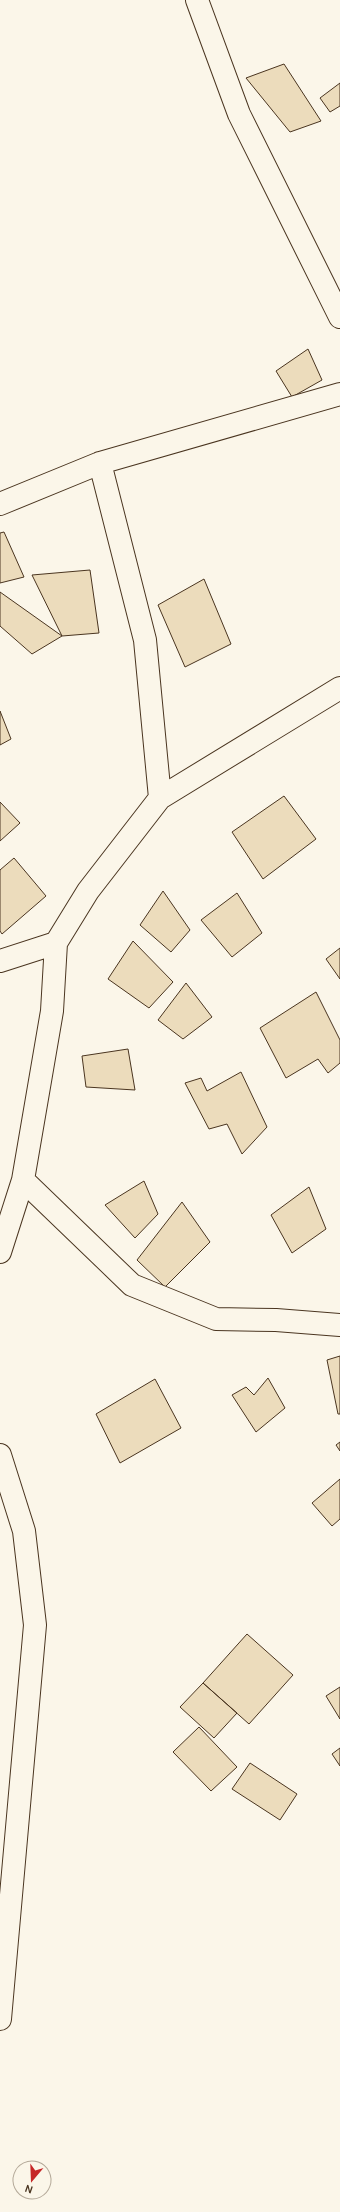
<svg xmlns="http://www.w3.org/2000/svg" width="340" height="2212" font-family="Karla,sans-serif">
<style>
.building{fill:#ecdcbc;stroke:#4a3520}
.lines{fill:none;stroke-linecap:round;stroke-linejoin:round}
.street-casing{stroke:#4a3520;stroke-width:24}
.secondary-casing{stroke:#4a3520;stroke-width:24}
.street{stroke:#fbf6e9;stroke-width:22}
.secondary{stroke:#fbf6e9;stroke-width:22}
</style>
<rect width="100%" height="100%" fill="#fbf6e9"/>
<path class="building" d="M 284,64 L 321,121 L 290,132 L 246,78 Z
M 340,83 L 340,106 L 330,112 L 320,98 Z
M 308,349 L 322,380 L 292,397 L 276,371 Z
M 4,532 L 24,577 L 0,583 L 0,533 Z
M 90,570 L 99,633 L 62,636 L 32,575 Z
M 204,579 L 231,644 L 185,667 L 158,605 Z
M 0,592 L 62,636 L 32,654 L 0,626 Z
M 0,711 L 11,739 L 0,745 Z
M 284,796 L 316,839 L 263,879 L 232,832 Z
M 0,802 L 20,823 L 0,841 Z
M 14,858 L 46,896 L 2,934 L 0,931 L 0,870 Z
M 163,891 L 190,930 L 171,952 L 140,925 Z
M 237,893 L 262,933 L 232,957 L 201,920 Z
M 133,941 L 173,982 L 149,1008 L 108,979 Z
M 340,948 L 340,979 L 326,959 Z
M 186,983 L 212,1017 L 183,1039 L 158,1020 Z
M 316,992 L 340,1040 L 340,1063 L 328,1073 L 318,1059 L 286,1078 L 260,1028 Z
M 128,1049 L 135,1090 L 86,1087 L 82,1056 Z
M 241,1072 L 267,1127 L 242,1154 L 227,1124 L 209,1129 L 185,1083 L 201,1078 L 207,1091 Z
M 144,1181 L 158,1214 L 135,1238 L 105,1205 Z
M 309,1187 L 326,1229 L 292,1253 L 271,1215 Z
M 182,1202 L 210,1242 L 165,1287 L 137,1260 Z
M 340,1356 L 340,1414 L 338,1414 L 327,1360 Z
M 268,1378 L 285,1408 L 256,1432 L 232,1395 L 246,1387 L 254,1395 Z
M 155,1379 L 181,1428 L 120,1463 L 96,1414 Z
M 340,1442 L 340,1451 L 336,1445 Z
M 340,1479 L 340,1519 L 332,1526 L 312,1503 Z
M 247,1634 L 293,1675 L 249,1724 L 203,1683 Z
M 203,1683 L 237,1713 L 214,1738 L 180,1707 Z
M 340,1687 L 340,1719 L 326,1696 Z
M 199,1727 L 237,1767 L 211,1791 L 173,1752 Z
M 340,1748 L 340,1766 L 332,1754 Z
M 250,1763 L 297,1794 L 280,1820 L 232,1789 Z"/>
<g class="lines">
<defs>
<path id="street" d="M 100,463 L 145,640 L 160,798
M 0,504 L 100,463 L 340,394
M 0,961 L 56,943
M 23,1180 L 132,1285 L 216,1319 L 276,1320 L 340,1325
M 0,1252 L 23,1180 L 52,1011 L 56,943 L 88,891 L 160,798 L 340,688
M 0,1455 L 24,1531 L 35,1625 L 0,2019"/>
<path id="secondary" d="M 197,0 L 239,114 L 340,317"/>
</defs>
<use href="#street" class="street-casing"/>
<use href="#secondary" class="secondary-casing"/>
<use href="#street" class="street"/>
<use href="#secondary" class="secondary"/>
</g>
<g transform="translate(32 2180) rotate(199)"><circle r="19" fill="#fbf6e9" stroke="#b4a999"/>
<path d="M0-3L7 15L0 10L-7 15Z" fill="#c62828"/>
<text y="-6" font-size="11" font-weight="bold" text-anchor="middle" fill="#4a3520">N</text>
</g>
</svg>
